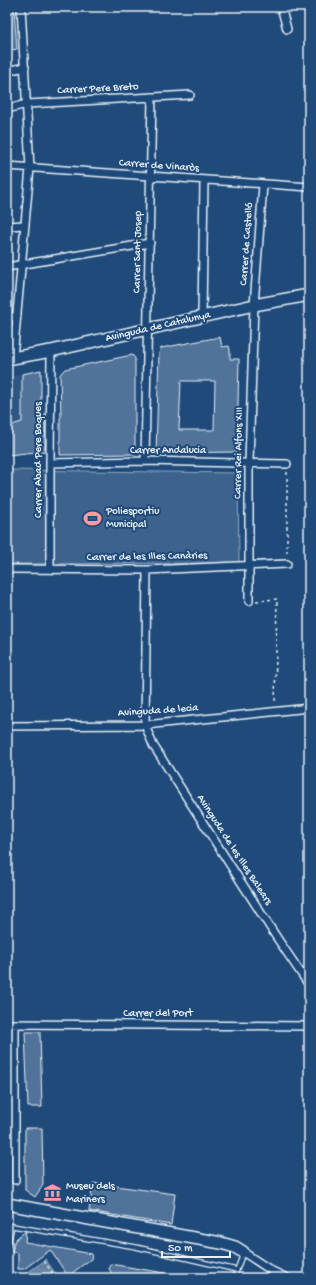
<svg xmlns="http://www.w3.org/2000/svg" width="316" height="1285" font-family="'Gochi Hand',sans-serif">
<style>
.built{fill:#2e5683}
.green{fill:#3c628c;stroke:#92aac2}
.water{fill:url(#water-waves);stroke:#9ab0c7}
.building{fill:#517399;stroke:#e8f1f8;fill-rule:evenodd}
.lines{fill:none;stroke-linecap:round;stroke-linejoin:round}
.lane-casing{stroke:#e8f1f8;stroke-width:6}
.street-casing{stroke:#e8f1f8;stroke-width:10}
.secondary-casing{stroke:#e8f1f8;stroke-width:14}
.path{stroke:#e8f1f8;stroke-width:1.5;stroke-dasharray:3 3;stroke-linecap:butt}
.lane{stroke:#1f4a7a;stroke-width:3.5}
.street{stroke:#1f4a7a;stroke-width:7}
.secondary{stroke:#1f4a7a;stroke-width:11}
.labels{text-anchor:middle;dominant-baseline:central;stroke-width:4;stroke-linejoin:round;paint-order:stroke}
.street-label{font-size:11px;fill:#e8f1f8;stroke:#1f4a7a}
.poi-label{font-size:11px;fill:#e8f1f8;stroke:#1f4a7a;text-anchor:start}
</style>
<defs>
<pattern id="water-waves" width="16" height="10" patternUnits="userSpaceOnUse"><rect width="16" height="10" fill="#6685a7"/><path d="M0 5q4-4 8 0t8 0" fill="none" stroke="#596d82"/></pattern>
</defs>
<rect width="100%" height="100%" fill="#1f4a7a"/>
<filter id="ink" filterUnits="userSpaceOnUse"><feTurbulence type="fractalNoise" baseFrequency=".025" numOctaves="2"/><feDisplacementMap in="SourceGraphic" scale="8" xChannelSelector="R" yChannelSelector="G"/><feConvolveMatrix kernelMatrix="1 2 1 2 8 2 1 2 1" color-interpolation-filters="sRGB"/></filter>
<g filter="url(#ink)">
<path class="built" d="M 22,374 L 22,422 L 7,429 L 7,377 Z"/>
<path class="green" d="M 7,470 L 238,473 L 239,563 L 7,564 Z"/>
<path class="water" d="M 45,1259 L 59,1278 L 19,1278 L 44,1261 Z"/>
<path class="building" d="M 14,10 L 17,49 L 7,51 L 7,12 Z
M 220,337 L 222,347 L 229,346 L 230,350 L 230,359 L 239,359 L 237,452 L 156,453 L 159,353 L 161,348 ZM 181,381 L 215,381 L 214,430 L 179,430 Z
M 132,355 L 135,358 L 135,454 L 60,455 L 60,418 L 61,417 L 60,375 L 62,372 L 65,369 Z
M 41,370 L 41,415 L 45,415 L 45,451 L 8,455 L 7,429 L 15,424 L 22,422 L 22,374 Z
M 25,1032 L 40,1032 L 42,1107 L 28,1107 Z
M 25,1128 L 42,1128 L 43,1185 L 35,1197 L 25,1190 Z
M 93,1183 L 175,1194 L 171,1225 L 89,1211 Z
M 26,1231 L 25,1242 L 92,1254 L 91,1259 L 68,1276 L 50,1250 L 24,1269 L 18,1269 L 18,1253 L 12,1252 L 14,1242 L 17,1238 Z
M 110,1264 L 171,1274 L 170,1278 L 115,1278 L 109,1269 Z"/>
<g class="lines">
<defs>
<path id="lane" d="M 7,1225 L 136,1247 L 237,1270 L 243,1253
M 7,1247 L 12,1226
M 235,1278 L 237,1270"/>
<path id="street" d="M 281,7 L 287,29
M 7,71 L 25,67
M 7,109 L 27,104 L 190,95
M 7,166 L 309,187
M 7,226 L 25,225
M 7,267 L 150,243
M 202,317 L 204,180
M 7,318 L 17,316
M 13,358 L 30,168 L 21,7
M 145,461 L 152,97
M 50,463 L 145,461 L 287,464
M 7,569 L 147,570 L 287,564
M 50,569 L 50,463 L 51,351
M 147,570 L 145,725 L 153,745 L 277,938 L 309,985
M 249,601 L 249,462 L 254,305 L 263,185
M 7,726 L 145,725 L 309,708
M 7,1024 L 309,1026
M 15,1024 L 15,1180
M 243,1252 L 272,1271 L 287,1278"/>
<path id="secondary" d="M 7,359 L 51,351 L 254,305 L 309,295
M 7,1204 L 221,1243 L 235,1247 L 243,1252"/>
</defs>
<use href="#lane" class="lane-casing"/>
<use href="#street" class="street-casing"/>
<use href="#secondary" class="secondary-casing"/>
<path class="path" d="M 287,472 L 287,556
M 256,601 L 277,599 L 275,703
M 44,1261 L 56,1278"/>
<use href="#lane" class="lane"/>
<use href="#street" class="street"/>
<use href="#secondary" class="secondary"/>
</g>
</g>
<defs>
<symbol id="stadium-bare" viewBox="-9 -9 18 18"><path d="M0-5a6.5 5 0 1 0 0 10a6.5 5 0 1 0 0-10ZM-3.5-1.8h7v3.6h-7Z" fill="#ff9aa2" stroke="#1f4a7a" stroke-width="2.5" paint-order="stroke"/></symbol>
<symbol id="museum-bare" viewBox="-9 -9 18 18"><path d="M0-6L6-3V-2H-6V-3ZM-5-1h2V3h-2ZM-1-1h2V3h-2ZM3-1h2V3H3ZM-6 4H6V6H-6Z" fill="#ff9aa2" stroke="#1f4a7a" stroke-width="2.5" paint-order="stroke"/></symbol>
</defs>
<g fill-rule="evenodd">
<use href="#stadium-bare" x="80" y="506" width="25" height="25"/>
<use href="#museum-bare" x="40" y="1180" width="25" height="25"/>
</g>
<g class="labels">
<g class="street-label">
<text transform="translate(98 89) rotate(-3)">Carrer Pere Breto</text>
<text transform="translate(159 166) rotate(4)">Carrer de Vinaròs</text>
<text transform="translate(247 244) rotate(-86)">Carrer de Castelló</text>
<text transform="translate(138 252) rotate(-89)">Carrer Sant Josep</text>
<text transform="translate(158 327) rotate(-13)">Avinguda de Catalunya</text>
<text x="168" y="451">Carrer Andalucia</text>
<text transform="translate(239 453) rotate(-89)">Carrer Rei Alfons XIII</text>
<text transform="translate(39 460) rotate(-90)">Carrer Abad Pere Boques</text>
<text transform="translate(147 557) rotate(-1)">Carrer de les Illes Canàries</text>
<text transform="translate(158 711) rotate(-4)">Avinguda de lecia</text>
<text transform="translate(234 850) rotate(57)">Avinguda de les Illes Balears</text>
<text x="158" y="1014">Carrer del Port</text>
</g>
<g class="poi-label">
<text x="106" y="512">Poliesportiu<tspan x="106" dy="13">Municipal</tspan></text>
<text x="66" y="1187">Museu dels<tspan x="66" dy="13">Mariners</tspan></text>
</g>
</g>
<rect width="316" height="1285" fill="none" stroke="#1f4a7a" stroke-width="24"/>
<rect x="12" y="12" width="292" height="1261" fill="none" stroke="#e8f1f8" stroke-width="1.5" filter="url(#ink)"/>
<path d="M162 1251v6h68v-6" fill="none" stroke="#e8f1f8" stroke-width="2"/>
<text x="168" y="1251" font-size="12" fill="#e8f1f8" stroke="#1f4a7a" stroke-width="3" paint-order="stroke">50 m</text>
</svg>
